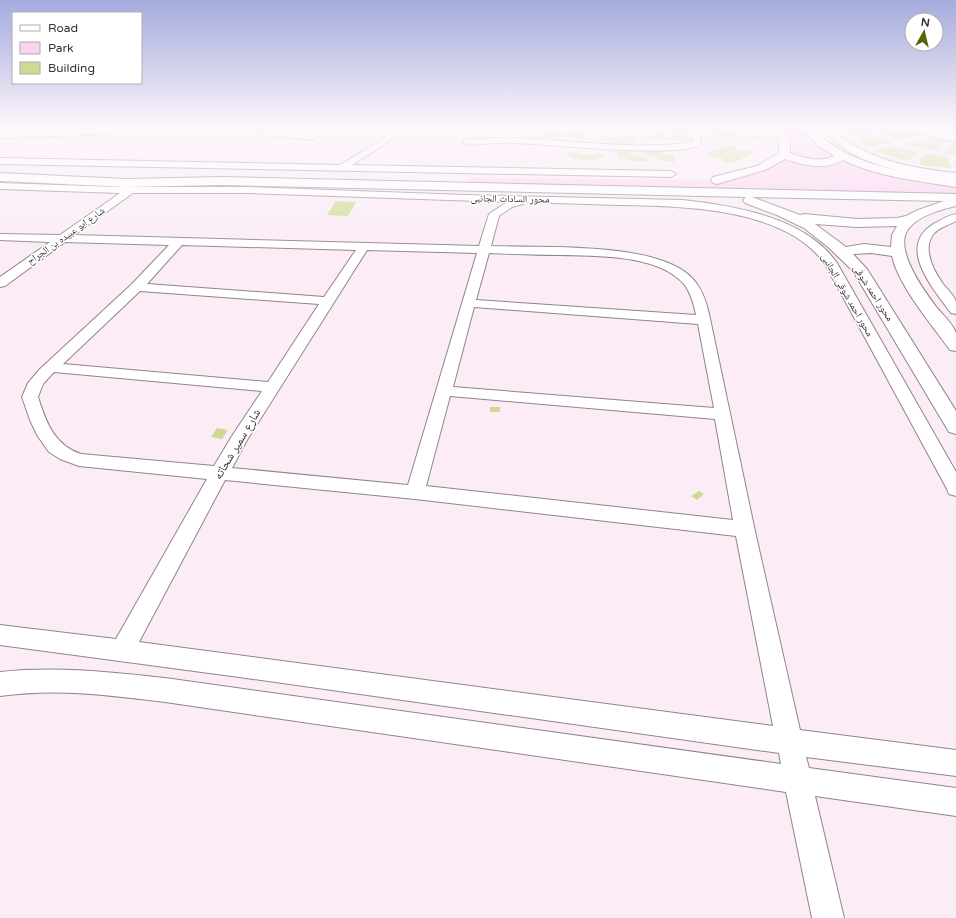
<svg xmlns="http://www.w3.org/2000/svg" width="956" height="918" font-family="'Varela Round','Noto Naskh Arabic',sans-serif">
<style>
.green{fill:#fad4ef}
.building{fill:#ccdb90}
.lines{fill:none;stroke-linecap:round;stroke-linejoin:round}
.minor-casing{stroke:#91848d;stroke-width:2}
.major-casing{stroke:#91848d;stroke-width:2}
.minor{fill:#fff;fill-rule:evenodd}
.major{fill:#fff;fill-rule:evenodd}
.labels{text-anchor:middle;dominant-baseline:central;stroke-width:3;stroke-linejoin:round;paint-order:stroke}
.far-street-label{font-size:10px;fill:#373135;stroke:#fff}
.street-label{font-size:12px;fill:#373135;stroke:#fff}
</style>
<rect width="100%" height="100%" fill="#fbecf6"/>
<path class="green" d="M 778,128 L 805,128 L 813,137 L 854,161 L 956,183 L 956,198 L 469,187 L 469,178 L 717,180 L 778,160 L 784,137 Z"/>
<path class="building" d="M 668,128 L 689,128 L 690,130 L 685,130 L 686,138 L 692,138 L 692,141 L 650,139 L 648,136 L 653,136 L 652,133 L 661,133 L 666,136 L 675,136 L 674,131 L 668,130 Z
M 718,128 L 731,128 L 726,130 L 728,133 L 736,133 L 737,136 L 727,136 L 727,138 L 715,137 L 713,133 L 719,132 Z
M 844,128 L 870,129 L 870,131 L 878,135 L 847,135 Z
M 877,129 L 914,130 L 922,135 L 905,138 L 907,139 L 895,140 Z
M 549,130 L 558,131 L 558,134 L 564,134 L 571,135 L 572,131 L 581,132 L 581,135 L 587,136 L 586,140 L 576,139 L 577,137 L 541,137 L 542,134 L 548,134 Z
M 601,134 L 610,135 L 610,138 L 623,138 L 623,135 L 632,136 L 632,138 L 635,139 L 632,140 L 636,140 L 636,143 L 597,141 L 597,138 L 601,138 L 598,137 L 601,136 Z
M 854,137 L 884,138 L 893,143 L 867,147 Z
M 927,138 L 946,141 L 939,144 L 942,145 L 938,147 L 941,148 L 934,151 L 902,143 L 915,140 L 921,141 Z
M 953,143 L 956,144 L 956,155 L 944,154 Z
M 725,146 L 735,146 L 737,148 L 732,150 L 738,151 L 748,150 L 753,153 L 735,162 L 724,162 L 721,160 L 725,159 L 710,157 L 705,154 Z
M 895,146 L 919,153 L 907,161 L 876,152 L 875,150 Z
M 617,150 L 625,150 L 632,153 L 631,155 L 641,156 L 649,159 L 646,161 L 631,161 L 619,157 Z
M 570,152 L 579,153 L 584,155 L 601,154 L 604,156 L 593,160 L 575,159 L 565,154 Z
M 652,152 L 665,152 L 665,154 L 675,156 L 674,162 L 668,162 L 642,153 Z
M 927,153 L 946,156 L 951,168 L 920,165 L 921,158 Z
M 336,201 L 356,202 L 348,216 L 327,215 Z
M 490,407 L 500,407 L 500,412 L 490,412 Z
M 217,428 L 228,430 L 222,439 L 211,437 Z
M 699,491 L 704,494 L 697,500 L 691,496 Z"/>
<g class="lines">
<defs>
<path id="minor" d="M 143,128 L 240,128 L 314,134 L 318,137 L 314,140 L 246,133 L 194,131 L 0,138 L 0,132 Z
M 401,128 L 410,128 L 352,165 L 671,171 L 676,174 L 671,177 L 0,164 L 0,158 L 340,165 Z
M 692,128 L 700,128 L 701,144 C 686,159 544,144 516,143 C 500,142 483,144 467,145 L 463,142 L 467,139 C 483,139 500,137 516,138 C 575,140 635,151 694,142 Z
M 751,128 L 759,128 L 761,134 L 760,136 L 754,136 Z
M 822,128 L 830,128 C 866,160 910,168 956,173 L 956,179 C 910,174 852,167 822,128 Z
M 914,128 L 924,128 L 956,136 L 956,142 L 927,135 Z
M 0,183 L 117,187 L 248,187 L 466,195 L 683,200 C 735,206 805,217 837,263 L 956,472 L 956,496 L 949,494 L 947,489 L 825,264 C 785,207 681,206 618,205 C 587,204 555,203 524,202 L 523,204 L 512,207 L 499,216 L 491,246 C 541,248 657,241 692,278 C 702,288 706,301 709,314 L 756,536 L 800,730 L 956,750 L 956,776 L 806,757 L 809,768 L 956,788 L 956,816 L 815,796 L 844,918 L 812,918 L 786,792 L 165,702 C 108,695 57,688 0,696 L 0,672 C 57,666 109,672 165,678 L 781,764 L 779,753 L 239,677 L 0,645 L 0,625 L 116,639 L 207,479 L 79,466 L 60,459 L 49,452 L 37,435 L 30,420 L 22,397 L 28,383 L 40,369 L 132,284 L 169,245 L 65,242 L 5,286 L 0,287 L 0,277 L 50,242 L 0,240 L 0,234 L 60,235 L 120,193 L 0,189 ZM 133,193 L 248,193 L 507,202 L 489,214 L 479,246 L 74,235 ZM 182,245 L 356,250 L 324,297 L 147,284 ZM 367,250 L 477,253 L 408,485 L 232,468 L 247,440 ZM 489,253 C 512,254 536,255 559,255 C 596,256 658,254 684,284 C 691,293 694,305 696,315 L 476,300 ZM 140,291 L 319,304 L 268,382 L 63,364 ZM 474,307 L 698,324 L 714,408 L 453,387 ZM 54,372 L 262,391 L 232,436 L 214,466 L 81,454 C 54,445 46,422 38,397 L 43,384 ZM 450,396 L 715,419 L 733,520 L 426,486 ZM 225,480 L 415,499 L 736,536 L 773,726 L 139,642 Z
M 956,214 L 956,221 C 949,225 937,228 932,236 C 923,251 934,271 943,284 C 947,289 955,296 956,302 C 956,305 956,310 956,314 L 951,313 C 932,287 893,243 939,221 C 944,218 950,215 956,214 Z"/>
<path id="major" d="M 773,128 L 783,128 L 790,141 L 790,153 C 803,158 821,163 834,156 L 816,144 L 801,128 L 811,128 C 851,167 903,172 956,179 L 956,187 C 918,181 878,177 843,160 C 826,171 802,165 785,159 L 765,170 L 717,184 L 713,183 L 711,180 L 713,177 L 757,166 L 779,153 L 779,141 Z
M 0,173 L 126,179 L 221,177 L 956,194 L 956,206 C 940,210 920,215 909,228 C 892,248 925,292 937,308 C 943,315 953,324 956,333 C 956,338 956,346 956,351 L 950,350 C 932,325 898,285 892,256 L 871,253 L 853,254 L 867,269 L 956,411 L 956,434 L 949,432 L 946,427 L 853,271 L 828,247 L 804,228 L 777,215 L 745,203 L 743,200 L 746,197 L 221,185 L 126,187 L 0,181 ZM 752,197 L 944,201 L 918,210 L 906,216 L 897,218 L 857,219 L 804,214 L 800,215 ZM 815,224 L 857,227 L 897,226 L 892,235 L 891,247 L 864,244 L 846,247 Z"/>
</defs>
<use href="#minor" class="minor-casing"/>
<use href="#major" class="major-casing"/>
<use href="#minor" class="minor"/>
<use href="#major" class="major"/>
</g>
<linearGradient id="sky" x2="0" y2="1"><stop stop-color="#a4abdd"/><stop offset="0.5" stop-color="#fdf6fb"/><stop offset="1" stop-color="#fdf6fb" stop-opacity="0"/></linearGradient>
<rect width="956" height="256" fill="url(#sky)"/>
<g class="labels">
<g class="far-street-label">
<text transform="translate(510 199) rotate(1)">محور السادات الجانبى</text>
<text transform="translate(66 236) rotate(-35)">شارع ابو عبيده بن الجراح</text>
<text transform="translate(873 293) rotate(57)">محور احمد شوقى</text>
<text transform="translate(847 295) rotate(60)">محور احمد شوقى الجانبى</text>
</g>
<g class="street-label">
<text transform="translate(237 444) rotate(-59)">شارع سمير شحاته</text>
</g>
</g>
<rect x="12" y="12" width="130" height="72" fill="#ffffff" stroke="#afadae"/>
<rect x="20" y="25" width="20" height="6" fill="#ffffff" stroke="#afadae"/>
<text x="48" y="32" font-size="12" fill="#373135">Road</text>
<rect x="20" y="42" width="20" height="12" fill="#fad4ef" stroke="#afadae"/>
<text x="48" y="52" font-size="12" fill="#373135">Park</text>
<rect x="20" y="62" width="20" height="12" fill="#ccdb90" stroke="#afadae"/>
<text x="48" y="72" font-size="12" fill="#373135">Building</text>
<g transform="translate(924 32) rotate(8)"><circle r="19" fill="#ffffff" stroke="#afadae"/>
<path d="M0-3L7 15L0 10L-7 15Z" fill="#596507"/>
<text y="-6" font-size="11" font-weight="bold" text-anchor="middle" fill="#373135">N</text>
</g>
</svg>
